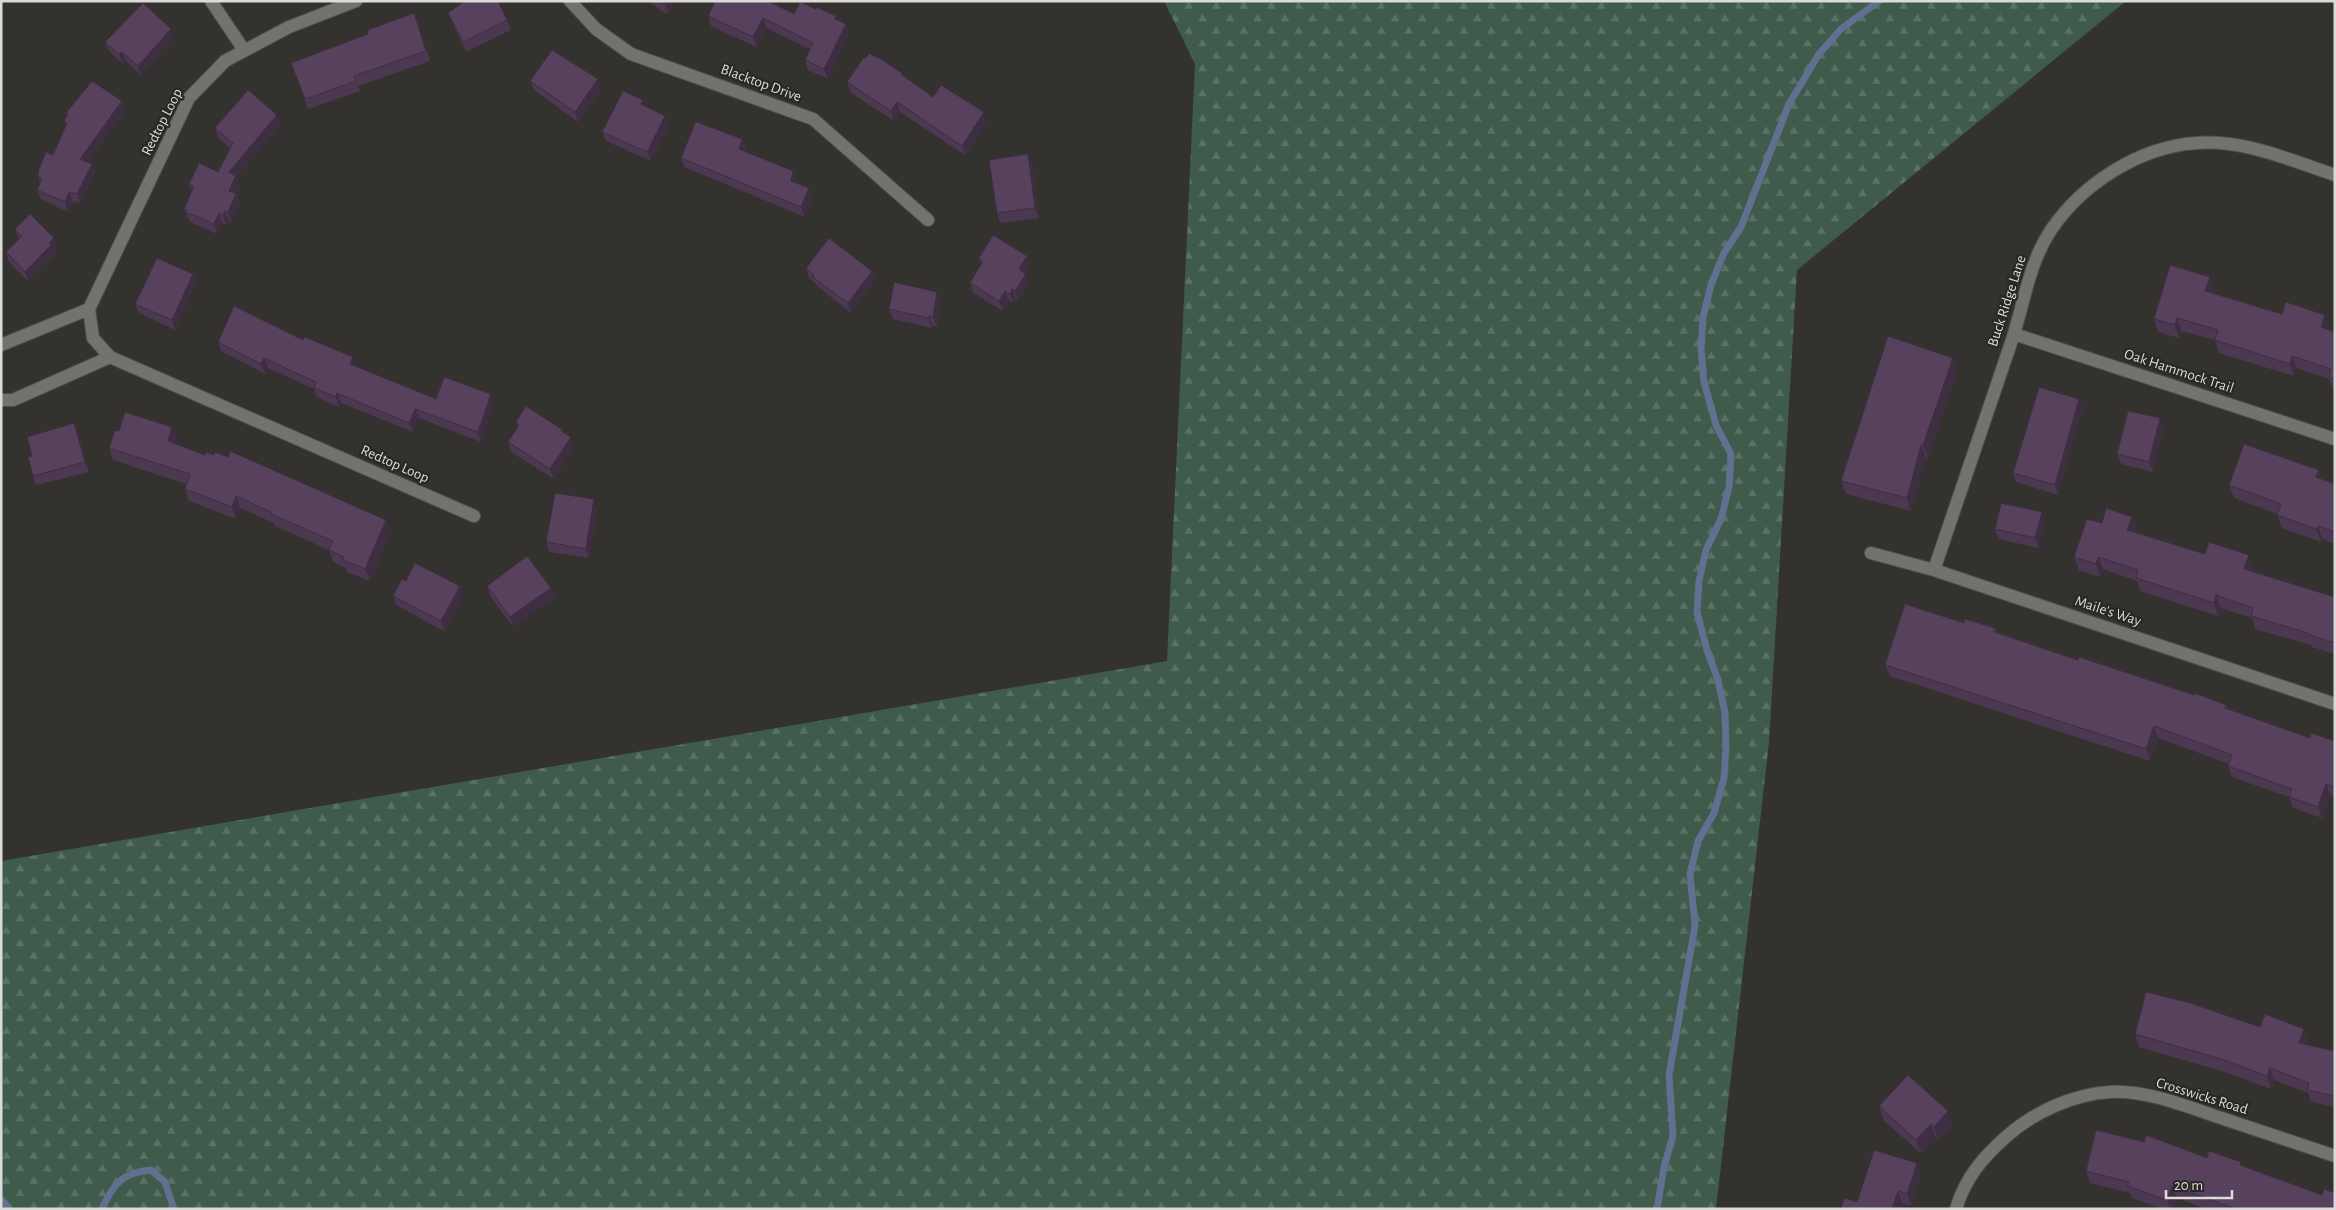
<svg xmlns="http://www.w3.org/2000/svg" width="2336" height="1210" font-family="'Alegreya Sans',sans-serif">
<style>
.forest{fill:url(#forest-firs)}
.lines{fill:none;stroke-linecap:round;stroke-linejoin:round}
.stream{stroke:#607090;stroke-width:7}
.minor-casing{stroke:#52504e;stroke-width:14}
.minor{stroke:#74726f;stroke-width:12}
.wall{fill:#4c3850}
.shaded-wall{fill:#3e2e41}
.building{fill:#58415d;stroke:#3e2e41}
.labels{text-anchor:middle;dominant-baseline:central;stroke-width:4.5;stroke-linejoin:round;paint-order:stroke}
.street-label{font-size:15px;fill:#dcdbda;stroke:#2a2826}
</style>
<defs>
<pattern id="forest-firs" width="22" height="20" patternUnits="userSpaceOnUse" patternTransform="scale(1.25)"><rect width="22" height="20" fill="#3e5b4c"/><path d="M5 1l3.5 6h-7zM16 11l3.5 6h-7z" fill="#597265"/></pattern>
</defs>
<rect width="100%" height="100%" fill="#34322f"/>
<path class="forest" d="M 1164,1 L 2126,1 L 1797,270 L 1769,742 L 1716,1209 L 1,1209 L 1,861 L 1167,661 L 1195,64 Z"/>
<g class="lines">
<path class="stream" d="M 1,1199 L 10,1209
M 102,1209 C 113,1184 123,1172 151,1170 L 165,1182 L 174,1209
M 1657,1209 L 1664,1167 L 1673,1136 L 1669,1075 L 1695,926 L 1690,874 L 1698,841 L 1714,813 L 1724,778 L 1726,747 L 1725,713 L 1718,680 L 1707,650 L 1697,612 L 1699,581 L 1706,550 L 1721,519 L 1729,487 L 1731,454 L 1716,425 L 1704,382 L 1701,349 L 1703,317 L 1711,285 L 1724,253 L 1741,227 L 1789,104 L 1819,54 L 1841,29 L 1879,1"/>
<defs>
<path id="minor" d="M 211,1 L 244,50
M 356,1 L 289,27 L 225,61 L 189,98 L 89,309 L 93,338 L 110,357 L 474,516
M 570,1 L 596,29 L 631,54 L 813,119 L 928,220
M 2014,334 L 2335,439
M 1,345 L 89,309
M 1,400 L 13,400 L 110,357
M 1871,553 L 1934,570 L 2335,704
M 1934,570 C 1960,492 1987,415 2013,337 C 2024,302 2030,261 2051,230 C 2082,184 2139,147 2196,143 C 2243,139 2290,160 2335,175
M 1956,1209 C 1965,1178 1983,1157 2007,1136 C 2034,1112 2074,1094 2110,1092 C 2148,1090 2188,1107 2224,1119 C 2261,1131 2298,1144 2335,1156"/>
</defs>
<use href="#minor" class="minor-casing"/>
<use href="#minor" class="minor"/>
</g>
<path class="wall" d="M 648,1 L 677,1 L 668,13 L 665,13 Z
M 465,2 L 507,20 L 511,30 L 466,52 L 452,22 L 448,13 Z
M 414,13 L 430,61 L 358,86 L 360,91 L 308,109 L 291,63 L 368,34 Z
M 794,14 L 837,20 L 846,24 L 849,33 L 828,79 L 808,70 L 805,60 L 810,49 L 766,28 L 756,47 L 711,26 L 708,16 Z
M 174,38 L 141,75 L 126,61 L 123,64 L 109,51 L 105,42 Z
M 903,76 L 933,97 L 987,121 L 965,155 L 900,112 L 894,121 L 850,92 L 847,82 Z
M 530,81 L 602,89 L 578,122 L 534,90 Z
M 122,101 L 125,111 L 88,162 L 92,164 L 95,173 L 81,203 L 73,202 L 68,212 L 41,199 L 37,190 L 40,183 L 38,176 L 38,172 L 53,155 L 66,126 L 64,121 L 67,115 L 66,113 Z
M 645,106 L 665,116 L 669,125 L 651,161 L 606,141 L 602,132 Z
M 277,115 L 281,125 L 236,177 L 240,185 L 236,194 L 240,203 L 232,222 L 229,221 L 227,225 L 222,223 L 217,234 L 190,222 L 184,209 L 192,191 L 189,184 L 218,172 L 230,148 L 218,138 L 215,128 Z
M 742,139 L 746,149 L 745,152 L 793,171 L 796,181 L 796,183 L 809,188 L 812,198 L 805,217 L 684,167 L 681,158 Z
M 1032,164 L 1039,218 L 1000,223 L 997,213 Z
M 15,229 L 54,238 L 57,248 L 53,252 L 55,255 L 28,281 L 9,262 L 6,252 L 19,239 Z
M 979,258 L 1030,265 L 1025,274 L 1029,283 L 1018,300 L 1016,299 L 1013,303 L 1009,300 L 1003,311 L 973,293 L 970,283 L 981,264 Z
M 806,268 L 872,271 L 875,280 L 851,313 L 817,286 L 815,283 L 809,278 Z
M 193,274 L 196,284 L 175,330 L 139,313 L 135,304 Z
M 2214,289 L 2213,293 L 2330,328 L 2329,330 L 2335,332 L 2335,390 L 2333,389 L 2329,379 L 2297,368 L 2294,376 L 2219,353 L 2215,340 L 2181,331 L 2179,338 L 2158,332 L 2154,319 Z
M 937,292 L 940,301 L 937,326 L 932,326 L 932,328 L 893,319 L 889,309 Z
M 303,340 L 353,357 L 356,367 L 436,399 L 494,403 L 481,442 L 419,418 L 413,432 L 341,403 L 339,407 L 317,397 L 314,389 L 268,368 L 265,374 L 221,351 L 218,342 Z
M 1957,371 L 1928,458 L 1926,457 L 1911,511 L 1846,494 L 1841,481 Z
M 2079,399 L 2083,408 L 2058,495 L 2016,482 L 2013,473 Z
M 516,422 L 563,430 L 564,433 L 574,447 L 554,479 L 511,452 L 508,442 L 518,427 Z
M 172,427 L 177,439 L 175,444 L 205,455 L 386,520 L 391,532 L 370,581 L 347,572 L 346,568 L 333,562 L 329,550 L 275,526 L 274,523 L 240,508 L 236,519 L 189,501 L 185,489 L 186,484 L 113,460 L 109,448 Z
M 2163,428 L 2153,472 L 2121,464 L 2117,454 Z
M 78,433 L 89,472 L 36,485 L 33,476 L 32,456 Z
M 2322,480 L 2335,484 L 2335,544 L 2322,539 L 2321,542 L 2282,528 L 2277,515 L 2278,514 L 2234,498 L 2229,485 Z
M 597,509 L 589,558 L 549,552 L 546,542 Z
M 2132,517 L 2136,529 L 2135,532 L 2205,554 L 2253,568 L 2252,572 L 2335,597 L 2335,654 L 2312,647 L 2311,645 L 2255,629 L 2252,618 L 2221,608 L 2218,616 L 2140,591 L 2137,581 L 2103,569 L 2100,577 L 2079,570 L 2074,557 L 2102,523 Z
M 2045,522 L 2039,548 L 1998,539 L 1995,529 Z
M 406,581 L 463,596 L 444,631 L 396,605 L 393,596 Z
M 487,586 L 551,588 L 555,597 L 513,627 L 490,596 Z
M 1964,623 L 1995,628 L 1997,632 L 2078,660 L 2226,705 L 2228,709 L 2310,738 L 2335,741 L 2335,797 L 2330,795 L 2322,818 L 2293,808 L 2289,797 L 2232,777 L 2228,766 L 2229,764 L 2158,738 L 2150,761 L 1890,676 L 1885,665 Z
M 2260,1027 L 2304,1029 L 2308,1041 L 2307,1045 L 2335,1051 L 2335,1107 L 2311,1102 L 2308,1093 L 2274,1080 L 2271,1089 L 2228,1073 L 2139,1047 L 2135,1034 Z
M 1879,1106 L 1953,1126 L 1939,1141 L 1936,1138 L 1922,1154 L 1884,1121 Z
M 2207,1158 L 2242,1166 L 2335,1209 L 2206,1209 L 2177,1198 L 2173,1209 L 2162,1209 L 2132,1198 L 2130,1193 L 2090,1183 L 2086,1171 Z
M 1917,1163 L 1921,1175 L 1911,1206 L 1902,1203 L 1857,1202 Z"/>
<path class="shaded-wall" d="M 666,1 L 677,1 L 668,13 L 665,3 Z
M 763,18 L 766,28 L 756,47 L 753,37 Z
M 846,24 L 849,33 L 828,79 L 824,69 Z
M 171,29 L 174,38 L 141,75 L 138,66 Z
M 122,52 L 126,61 L 123,64 L 119,54 Z
M 598,79 L 602,89 L 578,122 L 575,112 Z
M 122,101 L 125,111 L 84,168 L 80,159 Z
M 897,102 L 900,112 L 894,121 L 891,111 Z
M 984,112 L 987,121 L 965,155 L 962,146 Z
M 277,115 L 281,125 L 236,177 L 240,185 L 233,200 L 229,191 L 229,172 Z
M 665,116 L 669,125 L 651,161 L 647,152 Z
M 742,139 L 746,149 L 742,159 L 739,149 Z
M 1028,154 L 1032,164 L 1039,218 L 1035,208 Z
M 92,164 L 95,173 L 81,203 L 77,194 Z
M 793,171 L 796,181 L 795,191 L 791,181 Z
M 809,188 L 812,198 L 805,217 L 801,207 Z
M 69,192 L 73,202 L 68,212 L 65,202 Z
M 236,194 L 240,203 L 232,222 L 228,212 Z
M 225,211 L 229,221 L 227,225 L 223,215 Z
M 219,213 L 222,223 L 217,234 L 214,224 Z
M 54,238 L 57,248 L 53,252 L 55,255 L 28,281 L 25,272 Z
M 1027,256 L 1030,265 L 1022,279 L 1019,269 Z
M 872,271 L 875,280 L 851,313 L 848,303 Z
M 193,274 L 196,284 L 175,330 L 172,320 Z
M 1026,274 L 1029,283 L 1018,300 L 1015,291 Z
M 2210,277 L 2214,289 L 2210,303 L 2205,291 Z
M 1012,289 L 1016,299 L 1013,303 L 1010,294 Z
M 1005,291 L 1009,300 L 1003,311 L 999,301 Z
M 937,292 L 940,301 L 937,326 L 933,317 Z
M 2325,315 L 2330,328 L 2325,340 L 2321,327 Z
M 929,316 L 932,326 L 932,328 L 928,318 Z
M 2177,318 L 2181,331 L 2179,338 L 2175,325 Z
M 2292,356 L 2297,368 L 2294,376 L 2290,364 Z
M 353,357 L 356,367 L 350,364 Z
M 264,358 L 268,368 L 265,374 L 261,364 Z
M 1953,358 L 1957,371 L 1928,458 L 1923,445 Z
M 337,393 L 341,403 L 339,407 L 336,397 Z
M 491,394 L 494,403 L 481,442 L 478,432 Z
M 2079,399 L 2083,408 L 2058,495 L 2055,485 Z
M 415,409 L 419,418 L 413,432 L 409,423 Z
M 2160,418 L 2163,428 L 2153,472 L 2149,462 Z
M 74,423 L 78,433 L 89,472 L 85,462 Z
M 172,427 L 177,439 L 173,453 L 168,441 Z
M 571,437 L 574,447 L 554,479 L 550,469 Z
M 1921,445 L 1926,457 L 1911,511 L 1907,498 Z
M 2319,470 L 2323,483 L 2316,477 Z
M 236,496 L 240,508 L 236,519 L 232,507 Z
M 594,499 L 597,509 L 589,558 L 586,549 Z
M 2042,512 L 2045,522 L 2039,548 L 2035,538 Z
M 2132,517 L 2136,529 L 2132,542 L 2127,530 Z
M 386,520 L 391,532 L 370,581 L 365,569 Z
M 2318,526 L 2322,539 L 2321,542 L 2316,529 Z
M 2249,555 L 2253,568 L 2248,582 L 2244,569 Z
M 2098,557 L 2103,569 L 2100,577 L 2096,564 Z
M 460,586 L 463,596 L 444,631 L 441,621 Z
M 551,588 L 555,597 L 513,627 L 510,617 Z
M 2216,595 L 2221,608 L 2218,616 L 2214,603 Z
M 2154,726 L 2158,738 L 2150,761 L 2146,749 Z
M 2326,784 L 2330,795 L 2322,818 L 2318,807 Z
M 2304,1029 L 2308,1041 L 2303,1055 L 2299,1043 Z
M 2270,1068 L 2274,1080 L 2271,1089 L 2267,1076 Z
M 1948,1111 L 1953,1126 L 1939,1141 L 1934,1127 Z
M 1931,1124 L 1936,1138 L 1922,1154 L 1916,1140 Z
M 1917,1163 L 1921,1175 L 1911,1206 L 1907,1194 Z
M 2172,1186 L 2177,1198 L 2173,1209 L 2170,1209 L 2167,1200 Z
M 1898,1191 L 1902,1203 L 1900,1209 L 1892,1209 Z"/>
<path class="building" d="M 465,1 L 498,1 L 507,20 L 463,42 L 448,13 Z
M 658,1 L 666,1 L 665,3 L 662,4 Z
M 715,1 L 768,1 L 794,14 L 800,2 L 816,9 L 817,7 L 836,16 L 835,19 L 846,24 L 824,69 L 805,60 L 813,43 L 763,18 L 753,37 L 708,16 Z
M 143,3 L 171,29 L 138,66 L 122,52 L 119,54 L 105,42 Z
M 414,13 L 426,51 L 354,76 L 356,81 L 305,99 L 291,63 L 368,34 L 368,30 Z
M 552,50 L 598,79 L 575,112 L 530,81 Z
M 869,53 L 875,57 L 876,56 L 902,73 L 901,74 L 933,97 L 941,85 L 984,112 L 962,146 L 897,102 L 891,111 L 847,82 L 864,57 L 866,58 Z
M 92,81 L 122,101 L 80,159 L 92,164 L 77,194 L 69,192 L 65,202 L 37,190 L 42,179 L 38,176 L 39,173 L 38,172 L 46,152 L 53,155 L 67,123 L 64,121 L 68,114 L 66,113 Z
M 248,90 L 277,115 L 229,172 L 236,176 L 229,191 L 236,194 L 228,212 L 225,211 L 223,215 L 219,213 L 214,224 L 186,212 L 187,210 L 184,209 L 194,186 L 189,184 L 199,163 L 218,172 L 233,143 L 215,128 Z
M 623,91 L 643,100 L 641,104 L 665,116 L 647,152 L 602,132 Z
M 697,122 L 742,139 L 739,149 L 793,171 L 791,181 L 809,188 L 801,207 L 681,158 L 695,123 Z
M 1028,154 L 1035,208 L 997,213 L 989,160 Z
M 30,214 L 54,238 L 49,243 L 51,245 L 25,272 L 6,252 L 22,236 L 15,229 Z
M 993,235 L 1027,256 L 1019,269 L 1026,274 L 1015,291 L 1012,289 L 1010,294 L 1005,291 L 999,301 L 970,283 L 983,261 L 979,258 Z
M 829,238 L 872,271 L 848,303 L 813,277 L 814,275 L 806,268 Z
M 157,258 L 193,274 L 172,320 L 135,304 Z
M 2170,265 L 2210,277 L 2205,291 L 2282,314 L 2286,302 L 2325,315 L 2321,327 L 2335,332 L 2335,379 L 2329,377 L 2331,369 L 2292,356 L 2290,364 L 2215,340 L 2218,330 L 2177,318 L 2175,325 L 2154,319 Z
M 894,282 L 937,292 L 933,317 L 929,316 L 928,318 L 889,309 Z
M 234,306 L 303,340 L 305,337 L 353,357 L 350,364 L 436,399 L 444,377 L 491,394 L 478,432 L 415,409 L 409,423 L 337,393 L 336,397 L 314,388 L 316,382 L 264,358 L 261,364 L 218,342 Z
M 1888,336 L 1953,358 L 1923,445 L 1921,445 L 1907,498 L 1841,481 Z
M 2039,387 L 2079,399 L 2055,485 L 2013,473 Z
M 526,406 L 563,430 L 561,431 L 571,437 L 550,469 L 508,442 L 519,425 L 516,422 Z
M 2128,411 L 2160,418 L 2149,462 L 2117,454 Z
M 125,412 L 172,427 L 168,441 L 205,455 L 206,452 L 214,455 L 215,452 L 228,457 L 230,451 L 386,520 L 365,569 L 343,560 L 344,557 L 329,550 L 333,541 L 271,514 L 271,512 L 236,496 L 232,507 L 185,489 L 190,474 L 109,448 L 115,430 L 119,431 Z
M 74,423 L 85,462 L 33,476 L 28,457 L 32,456 L 27,437 Z
M 2244,444 L 2319,470 L 2316,477 L 2335,484 L 2335,532 L 2318,526 L 2316,529 L 2277,515 L 2281,504 L 2229,485 Z
M 555,493 L 594,499 L 586,549 L 546,542 Z
M 2001,503 L 2042,512 L 2035,538 L 1995,529 Z
M 2106,508 L 2132,517 L 2127,530 L 2205,554 L 2209,542 L 2249,555 L 2244,569 L 2335,597 L 2335,643 L 2307,634 L 2308,633 L 2251,616 L 2253,608 L 2216,595 L 2214,603 L 2136,578 L 2138,570 L 2098,557 L 2096,564 L 2074,557 L 2087,519 L 2102,523 Z
M 527,556 L 551,588 L 510,617 L 487,586 Z
M 415,563 L 460,586 L 441,621 L 393,596 L 402,579 L 406,581 Z
M 1905,604 L 1964,623 L 1965,619 L 1995,628 L 1994,632 L 2078,660 L 2079,657 L 2194,695 L 2195,693 L 2226,705 L 2225,708 L 2310,738 L 2311,733 L 2335,741 L 2335,787 L 2326,784 L 2318,807 L 2289,797 L 2292,789 L 2228,766 L 2232,755 L 2154,726 L 2146,749 L 1885,665 Z
M 2146,992 L 2190,1003 L 2260,1027 L 2265,1014 L 2304,1029 L 2299,1043 L 2335,1051 L 2335,1096 L 2307,1090 L 2309,1083 L 2270,1068 L 2267,1076 L 2224,1060 L 2135,1034 Z
M 1908,1075 L 1948,1111 L 1934,1127 L 1931,1124 L 1916,1140 L 1879,1106 Z
M 2096,1130 L 2144,1142 L 2146,1135 L 2207,1158 L 2209,1151 L 2241,1162 L 2240,1165 L 2322,1195 L 2324,1189 L 2335,1193 L 2335,1209 L 2236,1209 L 2172,1186 L 2167,1200 L 2127,1186 L 2129,1182 L 2086,1171 Z
M 1874,1150 L 1917,1163 L 1907,1194 L 1898,1191 L 1892,1209 L 1841,1209 L 1844,1198 L 1857,1202 Z"/>
<g class="labels">
<g class="street-label">
<text transform="translate(761 83) rotate(20)">Blacktop Drive</text>
<text transform="translate(162 122) rotate(-63)">Redtop Loop</text>
<text transform="translate(2007 301) rotate(-72)">Buck Ridge Lane</text>
<text transform="translate(2179 371) rotate(18)">Oak Hammock Trail</text>
<text transform="translate(395 464) rotate(24)">Redtop Loop</text>
<text transform="translate(2108 611) rotate(18)">Maile's Way</text>
<text transform="translate(2202 1096) rotate(17)">Crosswicks Road</text>
</g>
</g>
<rect width="2336" height="1210" fill="none" stroke="#dcdbda" stroke-width="5"/>
<path d="M2166 1190v8h66v-8" fill="none" stroke="#dcdbda" stroke-width="2.5"/>
<text x="2174" y="1190" font-size="15" fill="#dcdbda" stroke="#2a2826" stroke-width="4" paint-order="stroke">20 m</text>
</svg>
